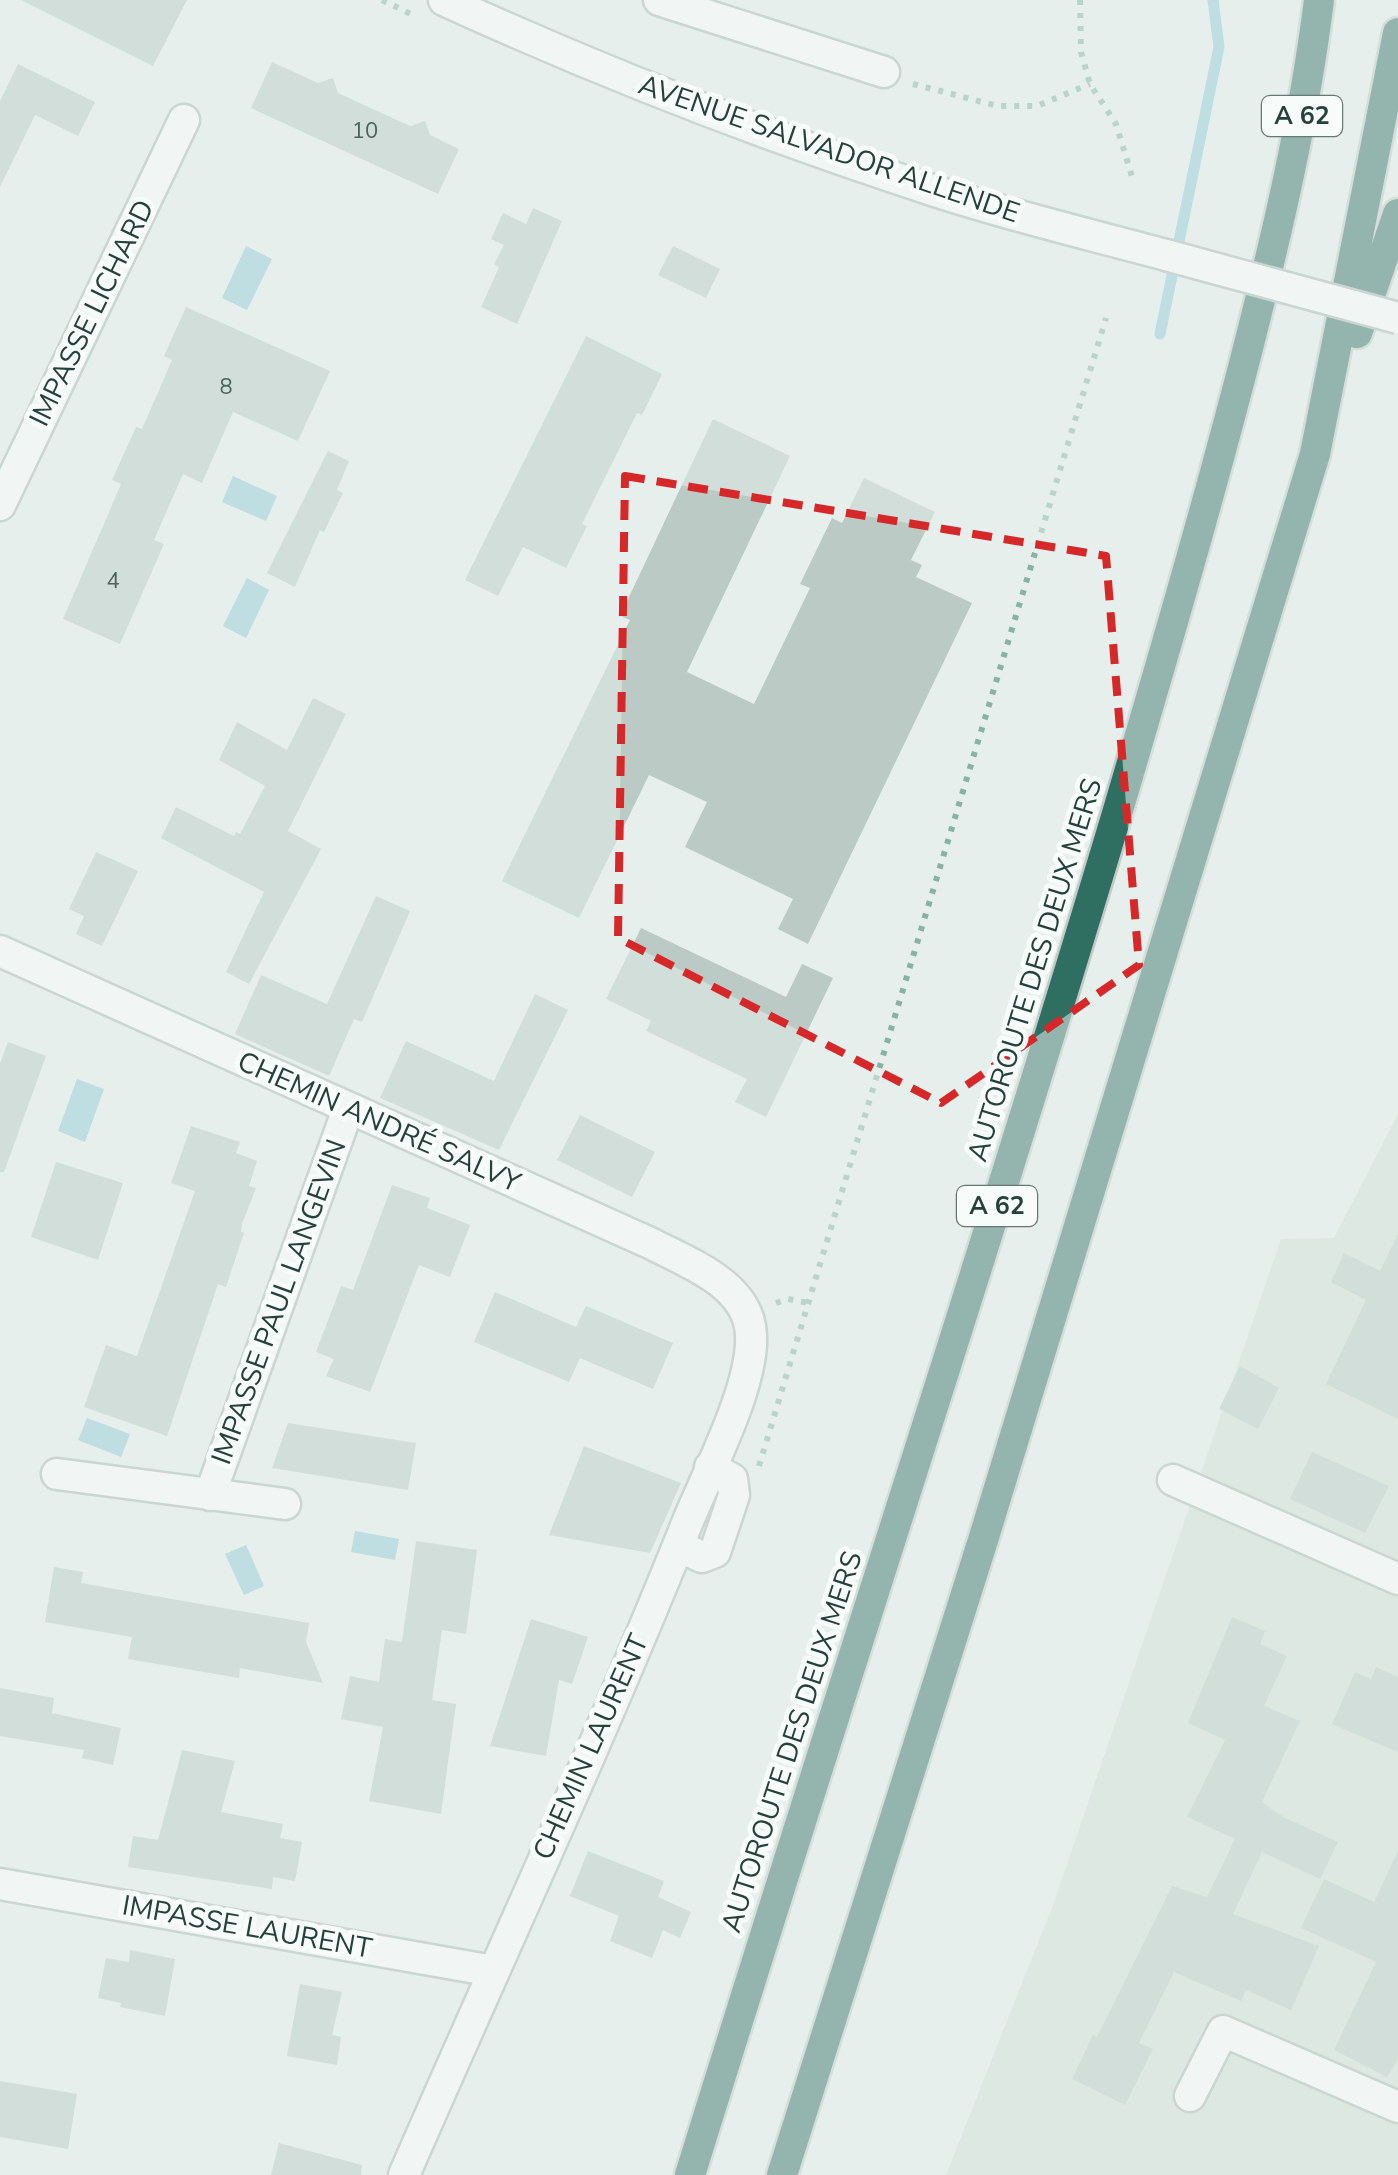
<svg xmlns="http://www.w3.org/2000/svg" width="1398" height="2175" font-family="'Nunito Sans',sans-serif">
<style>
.built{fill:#d4dfda}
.water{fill:#8ec9d4}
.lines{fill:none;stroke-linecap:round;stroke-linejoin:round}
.stream{stroke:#8ec9d4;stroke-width:11}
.building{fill:#bbcac4}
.minor-casing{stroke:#a8b8b2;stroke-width:35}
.highway-casing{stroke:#c2cac8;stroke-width:35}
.path{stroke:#86b3a5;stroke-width:6;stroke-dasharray:5 8;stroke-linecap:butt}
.minor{stroke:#fff;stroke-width:30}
.highway{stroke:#2f6f62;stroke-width:30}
.minor-bridge-casing{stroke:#a8b8b2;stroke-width:35;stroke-linecap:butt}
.minor-bridge{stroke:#fff;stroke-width:30}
.marked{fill:none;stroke:#d62828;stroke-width:8;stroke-dasharray:20 12;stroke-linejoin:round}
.labels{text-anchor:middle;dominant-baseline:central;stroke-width:10;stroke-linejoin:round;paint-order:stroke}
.number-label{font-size:22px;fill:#4a645c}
.shield{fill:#f7fbf9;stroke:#637a73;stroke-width:2.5}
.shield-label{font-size:25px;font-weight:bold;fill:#24423a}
.street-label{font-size:28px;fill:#24423a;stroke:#f7fbf9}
</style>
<rect width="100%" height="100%" fill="#e6efeb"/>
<path class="built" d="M 1398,1114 L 1398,2175 L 946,2175 L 1053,1905 L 1281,1239 L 1334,1238 Z"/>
<path class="water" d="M 246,246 L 272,259 L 247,310 L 222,298 Z
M 233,476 L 277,496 L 266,521 L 222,502 Z
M 247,578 L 269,590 L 246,638 L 223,626 Z
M 77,1079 L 104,1089 L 85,1142 L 58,1131 Z
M 87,1418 L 130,1434 L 121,1457 L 78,1440 Z
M 355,1531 L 399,1539 L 395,1560 L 351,1552 Z
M 246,1545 L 264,1586 L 244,1595 L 225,1554 Z"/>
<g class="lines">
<path class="stream" d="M 1160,334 L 1219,47 L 1213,0"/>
</g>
<path class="building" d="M 21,0 L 187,0 L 153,66 Z
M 272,62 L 318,83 L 333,78 L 338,93 L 410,126 L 425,121 L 430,135 L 459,149 L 438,194 L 251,108 Z
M 18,64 L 95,102 L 78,136 L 35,115 L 0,187 L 0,101 Z
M 533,208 L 562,221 L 517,324 L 481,307 L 499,267 L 494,264 L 504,245 L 491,239 L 503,213 L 526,224 Z
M 673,246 L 720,269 L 706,298 L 658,275 Z
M 186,307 L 330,371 L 298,441 L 233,412 L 202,483 L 183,474 L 154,540 L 164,544 L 120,644 L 63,619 L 121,484 L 112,480 L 136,427 L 142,429 L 172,360 L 164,356 Z
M 586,336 L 662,374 L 642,415 L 637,413 L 582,524 L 587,526 L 566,568 L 523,547 L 498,596 L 465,580 Z
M 713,419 L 790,456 L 687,672 L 754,704 L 810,588 L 800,584 L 832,518 L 842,523 L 864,478 L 935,512 L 911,560 L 922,565 L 916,577 L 972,603 L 808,944 L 778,929 L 793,899 L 685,847 L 707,802 L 649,775 L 579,918 L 502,881 L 630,620 L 620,616 Z
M 328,451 L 349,461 L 337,490 L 343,493 L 324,532 L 320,530 L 295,587 L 267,573 Z
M 313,698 L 346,714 L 288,831 L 321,849 L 249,984 L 226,972 L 264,892 L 161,838 L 176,807 L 234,836 L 236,832 L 240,834 L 265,786 L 219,760 L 237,722 L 287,750 Z
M 96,852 L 138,871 L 102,946 L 76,934 L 84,916 L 69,909 Z
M 376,896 L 410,911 L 362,1022 L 354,1019 L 329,1076 L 235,1034 L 261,975 L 327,1004 Z
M 641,928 L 786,997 L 802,964 L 833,978 L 766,1117 L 735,1102 L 747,1079 L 646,1031 L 651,1021 L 606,999 Z
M 535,994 L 568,1010 L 499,1150 L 380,1098 L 406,1041 L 494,1081 Z
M 8,1042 L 46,1056 L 4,1172 L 0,1172 L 0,1064 Z
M 580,1115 L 655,1152 L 632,1197 L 557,1160 Z
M 191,1126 L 240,1142 L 236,1153 L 257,1161 L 249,1186 L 256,1188 L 242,1224 L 241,1232 L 244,1233 L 226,1287 L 218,1284 L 167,1436 L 84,1407 L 106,1345 L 137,1356 L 195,1191 L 171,1183 Z
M 56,1162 L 123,1183 L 98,1260 L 31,1237 Z
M 392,1185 L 430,1198 L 427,1208 L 470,1225 L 450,1277 L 419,1265 L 370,1392 L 326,1376 L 334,1359 L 316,1352 L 341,1286 L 353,1290 Z
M 1398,1234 L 1398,1419 L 1326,1384 L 1366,1300 L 1331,1282 L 1344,1253 L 1380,1271 Z
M 495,1292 L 576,1327 L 586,1306 L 673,1343 L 653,1389 L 580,1358 L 569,1382 L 474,1342 Z
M 1240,1366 L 1279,1388 L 1258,1429 L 1219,1409 Z
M 288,1423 L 416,1443 L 408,1490 L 272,1468 Z
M 584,1446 L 681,1483 L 650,1553 L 549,1535 Z
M 1312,1452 L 1389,1486 L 1365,1533 L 1290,1499 Z
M 416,1541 L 477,1550 L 466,1634 L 442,1630 L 432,1700 L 456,1704 L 441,1814 L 369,1801 L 383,1727 L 341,1719 L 350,1676 L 379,1682 L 385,1639 L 402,1642 Z
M 54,1567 L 83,1572 L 81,1583 L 309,1623 L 306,1642 L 323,1683 L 240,1668 L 239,1678 L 128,1659 L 132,1637 L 45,1622 Z
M 1232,1617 L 1265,1631 L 1260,1644 L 1287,1656 L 1264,1706 L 1300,1721 L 1262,1802 L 1283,1817 L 1338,1842 L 1320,1879 L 1262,1852 L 1233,1914 L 1319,1946 L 1291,2010 L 1246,1990 L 1241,2001 L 1174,1972 L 1139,2043 L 1153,2049 L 1125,2105 L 1072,2079 L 1093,2035 L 1097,2037 L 1172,1886 L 1207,1897 L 1235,1839 L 1187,1817 L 1225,1740 L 1188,1723 Z
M 531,1619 L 588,1637 L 572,1684 L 559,1680 L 546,1756 L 490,1746 Z
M 1376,1667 L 1398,1677 L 1398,1752 L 1332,1724 L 1355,1672 L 1371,1679 Z
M 0,1688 L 54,1698 L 52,1713 L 121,1728 L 113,1765 L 82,1758 L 84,1750 L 0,1736 Z
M 182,1750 L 235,1761 L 221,1812 L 283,1824 L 280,1838 L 302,1842 L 295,1881 L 273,1877 L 272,1889 L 128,1867 L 133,1836 L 158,1840 Z
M 588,1851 L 664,1881 L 658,1897 L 691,1912 L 680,1938 L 663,1930 L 652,1958 L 610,1941 L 619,1916 L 570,1896 Z
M 1398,1851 L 1398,2059 L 1387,2077 L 1334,2050 L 1376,1962 L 1301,1928 L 1324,1879 L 1374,1902 Z
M 130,1950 L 175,1959 L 165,2016 L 120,2007 L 121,2003 L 98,1998 L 106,1958 L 129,1962 Z
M 300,1984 L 342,1992 L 332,2035 L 341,2037 L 337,2065 L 287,2056 Z
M 0,2081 L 77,2094 L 68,2149 L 0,2137 Z
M 279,2143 L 362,2165 L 361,2175 L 271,2175 Z"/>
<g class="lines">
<defs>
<path id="minor" d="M 444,0 C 603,73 766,136 932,190 C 1008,215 1088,234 1166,255
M 659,0 L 884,72
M 0,505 L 184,120
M 0,951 L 650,1243 C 688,1263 749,1284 751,1335 C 754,1385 708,1472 688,1521 C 600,1741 499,1957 404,2175
M 57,1474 L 285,1504
M 1173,1480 L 1398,1579
M 210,1495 L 348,1109
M 678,1546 L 702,1557 L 715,1552 L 734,1495 L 732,1479 L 710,1467
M 0,1884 L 493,1971
M 1190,2096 L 1223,2031 L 1398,2107"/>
<path id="highway" d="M 1357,333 L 1398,214
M 690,2175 C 830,1722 980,1271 1116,817 C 1161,664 1206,511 1246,356 C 1276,238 1304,121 1319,0
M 782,2175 L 984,1537 L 1315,454 L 1398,33"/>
</defs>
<use href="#minor" class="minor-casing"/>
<use href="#highway" class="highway-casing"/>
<path class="path" d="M 382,0 L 417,17
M 1080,0 L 1081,52 L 1090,84 L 1116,124 L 1133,180
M 913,84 L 998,106 L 1037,106 L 1090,84
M 776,1303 L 788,1299 L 809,1303
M 759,1466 L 1106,318"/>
<use href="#minor" class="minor"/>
<use href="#highway" class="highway"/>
<defs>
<path id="minor-bridge" d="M 1166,255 L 1398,318"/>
</defs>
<use href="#minor-bridge" class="minor-bridge-casing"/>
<use href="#minor-bridge" class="minor-bridge"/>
</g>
<path d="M0 0H1398V2175H0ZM 625,476 L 1106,556 L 1139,965 L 941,1103 L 618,938 Z" fill="#e6efeb" fill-opacity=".55" fill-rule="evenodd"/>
<path class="marked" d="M 625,476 L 1106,556 L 1139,965 L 941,1103 L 618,938 Z"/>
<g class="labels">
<g class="number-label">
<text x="365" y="131">10</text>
<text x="226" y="387">8</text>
<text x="113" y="581">4</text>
</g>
<g class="shield">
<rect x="1262" y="96" width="80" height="40" rx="8"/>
<rect x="957" y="1186" width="80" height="40" rx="8"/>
</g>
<g class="shield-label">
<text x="1302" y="116">A 62</text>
<text x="997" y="1206">A 62</text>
</g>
<g class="street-label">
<text transform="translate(829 149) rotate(19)">AVENUE SALVADOR ALLENDE</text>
<text transform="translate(92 313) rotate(-64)">IMPASSE LICHARD</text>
<text transform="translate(1035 970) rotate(-73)">AUTOROUTE DES DEUX MERS</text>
<text transform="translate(379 1122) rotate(24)">CHEMIN ANDRÉ SALVY</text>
<text transform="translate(279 1302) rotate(-70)">IMPASSE PAUL LANGEVIN</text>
<text transform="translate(792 1742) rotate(-72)">AUTOROUTE DES DEUX MERS</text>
<text transform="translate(591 1747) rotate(-66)">CHEMIN LAURENT</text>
<text transform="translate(247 1927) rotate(10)">IMPASSE LAURENT</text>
</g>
</g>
</svg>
